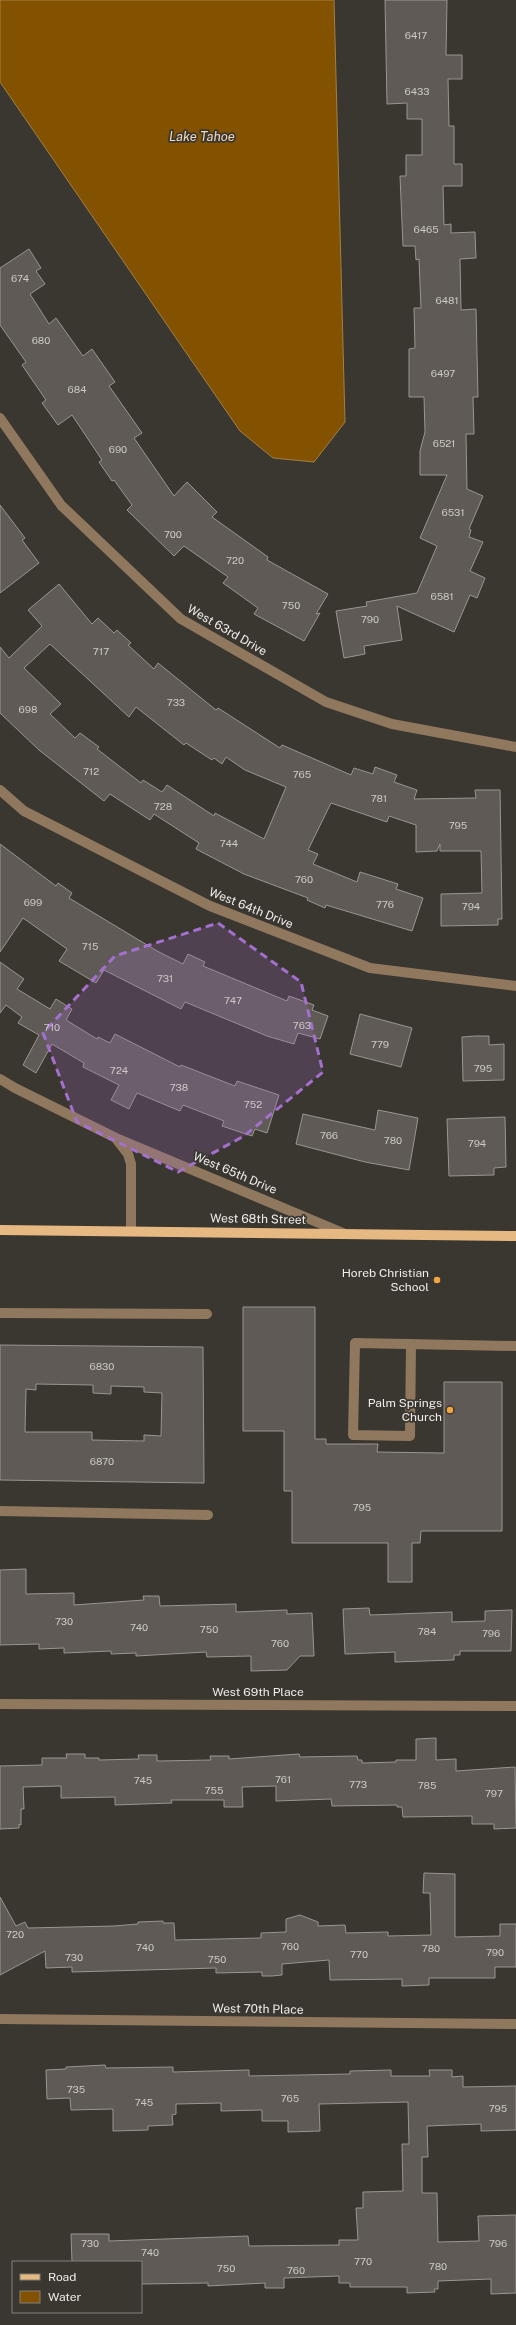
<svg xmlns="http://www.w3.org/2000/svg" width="516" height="2325" font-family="'Public Sans',sans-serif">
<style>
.water{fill:#825200;stroke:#a38046}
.building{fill:#5f5a55;stroke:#9b958f;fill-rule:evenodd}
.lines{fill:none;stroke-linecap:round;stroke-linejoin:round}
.minor{stroke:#8f785e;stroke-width:10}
.major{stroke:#e7b982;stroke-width:10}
.marked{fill:#a470ce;fill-opacity:0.2;stroke:#a470ce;stroke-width:3;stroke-dasharray:8 5;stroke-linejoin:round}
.poi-dot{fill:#f1a63f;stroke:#3a3630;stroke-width:1.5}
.labels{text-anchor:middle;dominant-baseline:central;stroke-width:3.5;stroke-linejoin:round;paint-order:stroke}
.number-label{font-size:10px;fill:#ccc8c5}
.street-label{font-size:12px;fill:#f0edea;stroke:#3a3630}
.poi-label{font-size:12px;fill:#f0edea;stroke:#3a3630;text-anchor:end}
.water-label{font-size:13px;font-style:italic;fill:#f5d9b8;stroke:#3a3630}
</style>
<rect width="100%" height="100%" fill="#3a3630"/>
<path class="water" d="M 0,0 L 334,0 L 345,422 L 314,462 L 273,458 L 240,431 L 0,82 Z"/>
<path class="building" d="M 385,0 L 447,0 L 446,55 L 462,55 L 462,79 L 448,79 L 449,126 L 454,126 L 454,164 L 462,164 L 462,186 L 443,186 L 444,225 L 451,224 L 451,233 L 475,232 L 476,258 L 460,259 L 461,310 L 476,309 L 478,397 L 473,397 L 474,434 L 466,434 L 467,489 L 483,496 L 469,529 L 471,530 L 469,537 L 483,542 L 470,571 L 485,578 L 477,598 L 470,595 L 454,632 L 397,606 L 402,640 L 364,646 L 365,654 L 344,658 L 336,611 L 367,606 L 366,602 L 417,593 L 437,546 L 420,538 L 447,475 L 420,475 L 420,451 L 425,432 L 424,397 L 409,397 L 409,349 L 415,348 L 414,308 L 421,308 L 419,259 L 416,260 L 415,246 L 403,246 L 400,176 L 406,176 L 406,155 L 422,155 L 422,119 L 407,119 L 407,103 L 387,104 Z
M 29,249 L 41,268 L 36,271 L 45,284 L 30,294 L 49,324 L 56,318 L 83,356 L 92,349 L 115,382 L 109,386 L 142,433 L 134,438 L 174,496 L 187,482 L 217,512 L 212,517 L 268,557 L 267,560 L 328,594 L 316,614 L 320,613 L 304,641 L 254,614 L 258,608 L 223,583 L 228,577 L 184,546 L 174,556 L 127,510 L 132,505 L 114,480 L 112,481 L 99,462 L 102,460 L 72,415 L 58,425 L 42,403 L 46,400 L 22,365 L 26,362 L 0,325 L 0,268 Z
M 0,505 L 25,538 L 22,540 L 39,563 L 0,593 Z
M 59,584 L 92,624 L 98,618 L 114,633 L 117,630 L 131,643 L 128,645 L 154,669 L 158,663 L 216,710 L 218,708 L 280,748 L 282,745 L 351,775 L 354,768 L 373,774 L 375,767 L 397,775 L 394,782 L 417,790 L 414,799 L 476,798 L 475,790 L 500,790 L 502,919 L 498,919 L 498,925 L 441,926 L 441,894 L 482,893 L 481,851 L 440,851 L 440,844 L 437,851 L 416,852 L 416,825 L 389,816 L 387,822 L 331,803 L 308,850 L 318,854 L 313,864 L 357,882 L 360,872 L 398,884 L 396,889 L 423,898 L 412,931 L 326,905 L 325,908 L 307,900 L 308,898 L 244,874 L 196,849 L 199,843 L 154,814 L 150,820 L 110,794 L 104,801 L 39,750 L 0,713 L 0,647 L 9,658 L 42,626 L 28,610 ZM 50,644 L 129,717 L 136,707 L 184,745 L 186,743 L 212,760 L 214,758 L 222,764 L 226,757 L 245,770 L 286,787 L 264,839 L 215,813 L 214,816 L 167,785 L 162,792 L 143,780 L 141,783 L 97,749 L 99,747 L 80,733 L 75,738 L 50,714 L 61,704 L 24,668 Z
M 0,844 L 56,886 L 58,883 L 72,893 L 69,898 L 157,951 L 183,964 L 188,954 L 205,962 L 203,966 L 287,1001 L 289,996 L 314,1005 L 312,1010 L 328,1016 L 320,1039 L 298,1033 L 294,1044 L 267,1036 L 185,1002 L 181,1009 L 104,970 L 96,983 L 59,961 L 67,949 L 23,918 L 0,952 Z
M 0,962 L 24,979 L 17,989 L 50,1009 L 56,999 L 72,1009 L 66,1020 L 97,1039 L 98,1037 L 110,1043 L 115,1034 L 180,1067 L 181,1065 L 235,1086 L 237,1081 L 279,1095 L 267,1133 L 255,1129 L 252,1136 L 222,1126 L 224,1121 L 183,1105 L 180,1111 L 137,1093 L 129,1109 L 111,1100 L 119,1085 L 83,1067 L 84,1063 L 52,1044 L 36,1073 L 23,1065 L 39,1035 L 18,1023 L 22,1017 L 6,1005 L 0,1013 Z
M 360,1014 L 412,1028 L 401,1067 L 350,1054 Z
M 475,1036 L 489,1036 L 489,1045 L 504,1044 L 504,1080 L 463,1081 L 462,1037 Z
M 378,1110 L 418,1118 L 409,1170 L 365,1162 L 296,1144 L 303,1114 L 375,1130 Z
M 505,1117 L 506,1167 L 494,1168 L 494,1175 L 449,1176 L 447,1119 Z
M 243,1307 L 315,1307 L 315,1439 L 326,1439 L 326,1444 L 378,1444 L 377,1452 L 444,1453 L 444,1382 L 502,1382 L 502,1531 L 421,1531 L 420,1543 L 412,1543 L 412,1582 L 388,1582 L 388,1543 L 292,1543 L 292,1491 L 284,1491 L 284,1431 L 243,1431 Z
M 0,1345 L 203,1347 L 204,1483 L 0,1480 ZM 36,1384 L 93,1385 L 93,1393 L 111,1394 L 111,1386 L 144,1387 L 144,1392 L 162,1393 L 161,1436 L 144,1435 L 144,1441 L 92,1440 L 92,1432 L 25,1432 L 26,1389 L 36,1390 Z
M 26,1569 L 26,1594 L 74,1593 L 74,1605 L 144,1600 L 143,1596 L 159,1596 L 160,1606 L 236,1604 L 236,1612 L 287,1610 L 287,1614 L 312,1613 L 314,1656 L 300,1656 L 287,1670 L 251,1671 L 251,1656 L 207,1657 L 206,1652 L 136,1656 L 136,1653 L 111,1654 L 111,1651 L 64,1653 L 64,1648 L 39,1649 L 39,1644 L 0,1645 L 0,1570 Z
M 369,1608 L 370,1615 L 452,1612 L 452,1622 L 485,1621 L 485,1611 L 512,1610 L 511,1651 L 460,1651 L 460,1655 L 454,1655 L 454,1660 L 395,1662 L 395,1652 L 345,1654 L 343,1609 Z
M 436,1738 L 436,1760 L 456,1759 L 456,1771 L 515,1767 L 516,1828 L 494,1829 L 494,1824 L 472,1824 L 472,1816 L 403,1817 L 402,1807 L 397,1807 L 397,1805 L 332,1806 L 331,1799 L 276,1801 L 276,1786 L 242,1787 L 243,1807 L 224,1807 L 224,1800 L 171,1800 L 172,1803 L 115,1805 L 115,1797 L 61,1798 L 61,1786 L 23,1787 L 24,1809 L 21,1809 L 21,1825 L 19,1824 L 19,1828 L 0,1829 L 0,1766 L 42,1765 L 42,1758 L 67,1758 L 66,1754 L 85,1754 L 85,1758 L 99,1758 L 99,1760 L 139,1759 L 138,1755 L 157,1755 L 157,1761 L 211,1760 L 210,1756 L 229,1756 L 229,1759 L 299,1754 L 300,1757 L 357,1756 L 358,1760 L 362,1760 L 362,1763 L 396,1762 L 396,1760 L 416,1760 L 416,1739 Z
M 424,1873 L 455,1874 L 455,1937 L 500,1936 L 500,1924 L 516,1924 L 516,1967 L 495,1967 L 495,1978 L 429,1978 L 429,1985 L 402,1986 L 402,1979 L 330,1980 L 329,1960 L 282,1964 L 282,1975 L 272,1976 L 262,1976 L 262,1972 L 216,1973 L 216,1968 L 72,1972 L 72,1967 L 46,1968 L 45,1951 L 0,1975 L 0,1897 L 16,1926 L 25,1922 L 28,1928 L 114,1926 L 138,1924 L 138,1922 L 163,1921 L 163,1923 L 174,1923 L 175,1940 L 261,1938 L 261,1933 L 286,1932 L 286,1919 L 300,1915 L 318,1922 L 318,1926 L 345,1925 L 346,1933 L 388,1932 L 388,1936 L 431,1935 L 430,1893 L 423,1893 Z
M 105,2065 L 106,2068 L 173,2067 L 173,2072 L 249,2070 L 249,2076 L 350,2074 L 350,2071 L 391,2070 L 391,2076 L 430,2076 L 429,2070 L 452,2070 L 452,2077 L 463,2076 L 463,2087 L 516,2086 L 516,2130 L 481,2131 L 481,2124 L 427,2126 L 428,2157 L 422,2157 L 422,2193 L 437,2193 L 438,2242 L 479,2241 L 478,2216 L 516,2215 L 516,2293 L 491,2294 L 491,2279 L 438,2281 L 438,2289 L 434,2289 L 435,2292 L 407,2293 L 407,2287 L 350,2287 L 350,2283 L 339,2283 L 339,2276 L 284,2278 L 284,2288 L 265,2288 L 265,2283 L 208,2286 L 208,2283 L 141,2284 L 141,2262 L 72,2262 L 71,2234 L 109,2234 L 109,2241 L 248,2236 L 249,2246 L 339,2245 L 339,2240 L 358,2240 L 356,2208 L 363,2208 L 363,2192 L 403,2191 L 402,2144 L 409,2144 L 408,2102 L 319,2104 L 320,2131 L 288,2132 L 288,2121 L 262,2121 L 262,2110 L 221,2111 L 221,2103 L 176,2104 L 176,2114 L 172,2115 L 173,2125 L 148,2126 L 148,2130 L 113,2131 L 113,2109 L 71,2110 L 70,2098 L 47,2099 L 46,2070 L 66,2069 L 66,2067 Z"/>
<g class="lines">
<path class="minor" d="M 0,418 L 61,505 L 181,619 L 326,702 L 392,724 L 516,747
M 0,790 L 24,811 L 210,906 L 370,968 L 516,986
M 0,1079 L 15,1088 L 116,1138 L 343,1233
M 117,1140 L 128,1154 L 131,1164 L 131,1231
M 0,1313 L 207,1314
M 411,1344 L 410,1436 L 353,1435 L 355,1343 L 516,1346
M 0,1511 L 208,1515
M 0,1704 L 516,1706
M 0,2019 L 516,2024"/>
<path class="major" d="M 0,1230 L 516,1236"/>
</g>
<path class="marked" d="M 218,923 L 301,982 L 323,1072 L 244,1136 L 178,1172 L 77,1122 L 43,1033 L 115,956 Z"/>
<g class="poi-dot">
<circle cx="437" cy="1280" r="4"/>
<circle cx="450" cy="1410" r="4"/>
</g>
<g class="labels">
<g class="number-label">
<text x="416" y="35">6417</text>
<text x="417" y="91">6433</text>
<text x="426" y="229">6465</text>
<text x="20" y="278">674</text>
<text x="447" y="300">6481</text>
<text x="41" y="340">680</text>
<text x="443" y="373">6497</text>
<text x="77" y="389">684</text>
<text x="444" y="443">6521</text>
<text x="118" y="449">690</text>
<text x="453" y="512">6531</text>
<text x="173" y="534">700</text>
<text x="235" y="560">720</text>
<text x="442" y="596">6581</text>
<text x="291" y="605">750</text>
<text x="370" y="619">790</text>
<text x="101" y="651">717</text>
<text x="176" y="702">733</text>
<text x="28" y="709">698</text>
<text x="91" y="771">712</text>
<text x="302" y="774">765</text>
<text x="379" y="798">781</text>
<text x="163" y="806">728</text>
<text x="458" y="825">795</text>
<text x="229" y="843">744</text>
<text x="304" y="879">760</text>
<text x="33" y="902">699</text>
<text x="385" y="904">776</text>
<text x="471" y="906">794</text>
<text x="90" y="946">715</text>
<text x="165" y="978">731</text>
<text x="233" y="1000">747</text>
<text x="302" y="1025">763</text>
<text x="52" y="1027">710</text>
<text x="380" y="1044">779</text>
<text x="483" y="1068">795</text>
<text x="119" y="1070">724</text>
<text x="179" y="1087">738</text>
<text x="253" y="1104">752</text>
<text x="329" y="1135">766</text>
<text x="393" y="1140">780</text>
<text x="477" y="1143">794</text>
<text x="102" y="1366">6830</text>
<text x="102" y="1461">6870</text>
<text x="362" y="1507">795</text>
<text x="64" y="1621">730</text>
<text x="139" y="1627">740</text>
<text x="209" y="1629">750</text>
<text x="427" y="1631">784</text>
<text x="491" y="1633">796</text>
<text x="280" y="1643">760</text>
<text x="283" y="1779">761</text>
<text x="143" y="1780">745</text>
<text x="358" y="1784">773</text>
<text x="427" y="1785">785</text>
<text x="214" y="1790">755</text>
<text x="494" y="1793">797</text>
<text x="15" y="1934">720</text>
<text x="290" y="1946">760</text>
<text x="145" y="1947">740</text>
<text x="431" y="1948">780</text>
<text x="495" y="1952">790</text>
<text x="359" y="1954">770</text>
<text x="74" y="1957">730</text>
<text x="217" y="1959">750</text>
<text x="76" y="2089">735</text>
<text x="290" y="2098">765</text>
<text x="144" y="2102">745</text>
<text x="498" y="2108">795</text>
<text x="90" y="2243">730</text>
<text x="498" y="2243">796</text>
<text x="150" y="2252">740</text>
<text x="363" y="2261">770</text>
<text x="438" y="2266">780</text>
<text x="226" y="2268">750</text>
<text x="296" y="2270">760</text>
</g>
<g class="street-label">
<text transform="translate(227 630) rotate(30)">West 63rd Drive</text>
<text transform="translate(251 908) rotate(22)">West 64th Drive</text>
<text transform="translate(235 1173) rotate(23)">West 65th Drive</text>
<text transform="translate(258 1219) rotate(1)">West 68th Street</text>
<text x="258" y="1692">West 69th Place</text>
<text transform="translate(258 2009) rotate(1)">West 70th Place</text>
</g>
<g class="poi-label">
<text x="429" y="1273">Horeb Christian<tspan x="429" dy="14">School</tspan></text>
<text x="442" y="1403">Palm Springs<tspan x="442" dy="14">Church</tspan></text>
</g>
<g class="water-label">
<text x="202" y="136">Lake Tahoe</text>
</g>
</g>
<rect x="12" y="2261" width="130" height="52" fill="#3a3630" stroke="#837f7a"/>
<rect x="20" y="2274" width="20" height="6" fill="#e7b982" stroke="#837f7a"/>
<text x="48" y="2281" font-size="12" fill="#f0edea">Road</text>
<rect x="20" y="2291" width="20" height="12" fill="#825200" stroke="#837f7a"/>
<text x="48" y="2301" font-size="12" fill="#f0edea">Water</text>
</svg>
